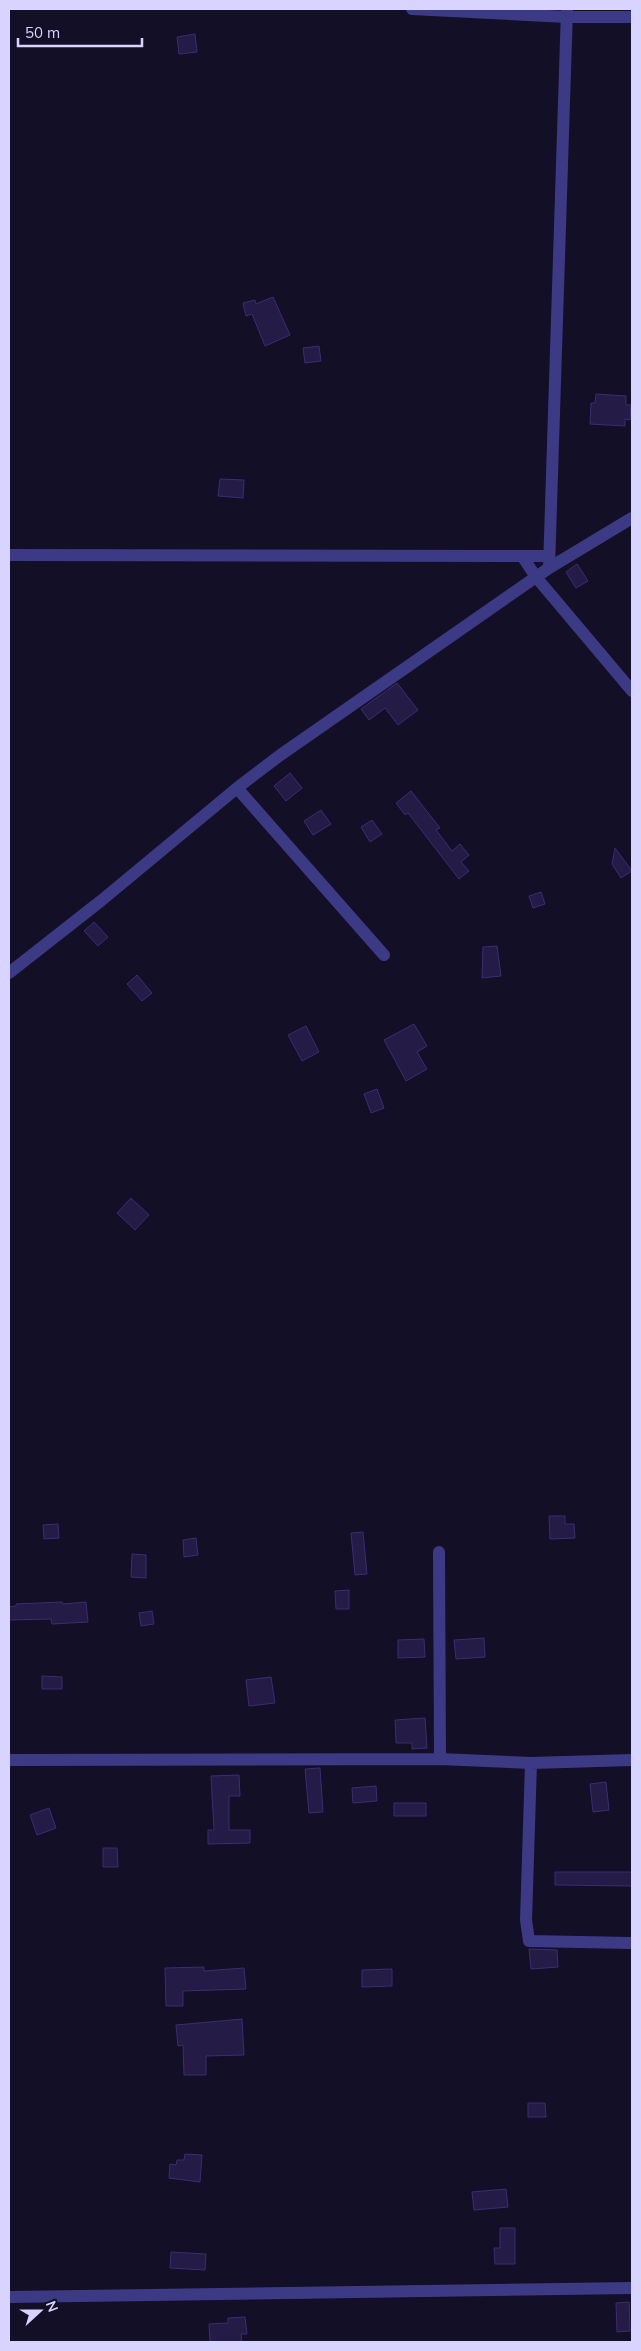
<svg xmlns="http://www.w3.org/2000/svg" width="641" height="2351" font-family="Mulish,sans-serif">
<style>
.building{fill:#241b47;stroke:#3b2d73}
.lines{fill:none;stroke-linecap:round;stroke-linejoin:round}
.minor{stroke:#3d3a85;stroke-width:12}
</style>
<rect width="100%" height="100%" fill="#130f26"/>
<path class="building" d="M 195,34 L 197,52 L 179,54 L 177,37 Z
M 273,297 L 290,335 L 265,346 L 252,314 L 246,316 L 243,303 L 255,300 L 256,304 Z
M 319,346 L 321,361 L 305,363 L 303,348 Z
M 596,394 L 626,396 L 626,405 L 631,405 L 630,420 L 625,419 L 625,426 L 590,424 L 591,403 L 595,403 Z
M 220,479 L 244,480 L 243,498 L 218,496 Z
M 577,564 L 588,581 L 576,588 L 566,572 Z
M 397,683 L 418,710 L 398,725 L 385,708 L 369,720 L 361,709 Z
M 290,773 L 302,788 L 286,801 L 274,786 Z
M 411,791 L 440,828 L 436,830 L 452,851 L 460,844 L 469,855 L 461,862 L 469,871 L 459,879 L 408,813 L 405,815 L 396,803 Z
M 321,810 L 331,824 L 313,835 L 304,821 Z
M 372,820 L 382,834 L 370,842 L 361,827 Z
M 615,848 L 632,871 L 621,878 L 612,864 Z
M 541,892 L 545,904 L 533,908 L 529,896 Z
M 94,922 L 108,937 L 98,946 L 84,931 Z
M 497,946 L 501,976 L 482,978 L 483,947 Z
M 137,975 L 152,993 L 142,1001 L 127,984 Z
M 414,1024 L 427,1046 L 417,1052 L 427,1069 L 406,1081 L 384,1040 Z
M 306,1026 L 319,1052 L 302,1061 L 288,1035 Z
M 377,1089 L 384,1108 L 371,1113 L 364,1094 Z
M 131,1198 L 149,1215 L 135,1230 L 117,1213 Z
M 549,1516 L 565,1516 L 565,1524 L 574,1524 L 575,1538 L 550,1539 Z
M 58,1524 L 59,1538 L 44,1539 L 43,1525 Z
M 363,1532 L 367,1574 L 355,1575 L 351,1533 Z
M 196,1538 L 198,1555 L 184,1557 L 183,1540 Z
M 132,1554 L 146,1555 L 146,1578 L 131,1577 Z
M 349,1590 L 349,1609 L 336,1609 L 335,1591 Z
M 62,1602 L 63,1604 L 86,1602 L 88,1622 L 52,1624 L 51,1619 L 9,1620 L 9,1607 L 16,1606 L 16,1604 Z
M 152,1611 L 154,1624 L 141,1626 L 139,1613 Z
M 484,1638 L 485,1657 L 456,1659 L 454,1640 Z
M 424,1639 L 425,1657 L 398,1658 L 398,1640 Z
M 42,1676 L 62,1677 L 62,1689 L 42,1689 Z
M 271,1677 L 275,1703 L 249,1706 L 246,1680 Z
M 425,1718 L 427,1748 L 412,1749 L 412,1743 L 396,1743 L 395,1720 Z
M 320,1768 L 323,1812 L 309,1813 L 305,1769 Z
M 239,1775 L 240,1796 L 229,1796 L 229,1830 L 250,1830 L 250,1843 L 208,1844 L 208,1830 L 214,1830 L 211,1776 Z
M 606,1782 L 609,1810 L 593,1812 L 590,1784 Z
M 376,1786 L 377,1801 L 353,1803 L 352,1788 Z
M 394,1803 L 426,1803 L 426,1816 L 394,1816 Z
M 49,1808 L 56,1828 L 37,1835 L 30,1815 Z
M 103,1848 L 117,1848 L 118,1867 L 103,1867 Z
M 555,1872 L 632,1872 L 632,1886 L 555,1885 Z
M 529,1949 L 557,1950 L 558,1967 L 531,1969 Z
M 204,1967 L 204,1971 L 244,1968 L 246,1989 L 183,1991 L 183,2006 L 166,2006 L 165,1968 Z
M 392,1969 L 392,1986 L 362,1987 L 362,1970 Z
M 242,2019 L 244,2055 L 206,2056 L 206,2075 L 184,2075 L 183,2045 L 178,2046 L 176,2025 Z
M 528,2103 L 545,2103 L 546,2117 L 528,2117 Z
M 185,2154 L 202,2155 L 200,2182 L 169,2178 L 170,2164 L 176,2165 L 177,2160 L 184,2160 Z
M 506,2189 L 508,2207 L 474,2210 L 472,2192 Z
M 500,2228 L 515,2228 L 515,2264 L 495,2264 L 494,2248 L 500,2248 Z
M 171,2252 L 206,2254 L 205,2270 L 170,2268 Z
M 629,2302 L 630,2331 L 617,2332 L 616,2303 Z
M 245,2317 L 247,2334 L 241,2334 L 242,2342 L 210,2342 L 209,2324 L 228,2323 L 228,2318 Z"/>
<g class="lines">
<path class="minor" d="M 412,9 L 566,17 L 632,17
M 9,555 L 549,556
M 522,556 L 536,577 L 632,691
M 549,568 L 567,9
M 237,788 L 384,955
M 9,973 L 102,900 L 237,788 L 279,756 L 549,568 L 632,518
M 439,1552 L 440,1759
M 9,1760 L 440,1759 L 531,1763 L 632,1760
M 531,1763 L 526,1920 L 529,1941 L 630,1943
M 9,2297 L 632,2288"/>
</g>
<rect width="641" height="2351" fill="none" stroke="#d9d4ff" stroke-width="20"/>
<g transform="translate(40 2311) rotate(69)" stroke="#130f26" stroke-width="4" paint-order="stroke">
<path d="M0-4L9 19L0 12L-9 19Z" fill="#d9d4ff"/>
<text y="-8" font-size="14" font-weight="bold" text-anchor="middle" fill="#d9d4ff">N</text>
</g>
<path d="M18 38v8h124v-8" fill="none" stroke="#d9d4ff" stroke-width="2.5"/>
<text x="25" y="38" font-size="15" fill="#d9d4ff" stroke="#130f26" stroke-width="4" paint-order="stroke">50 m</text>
</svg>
